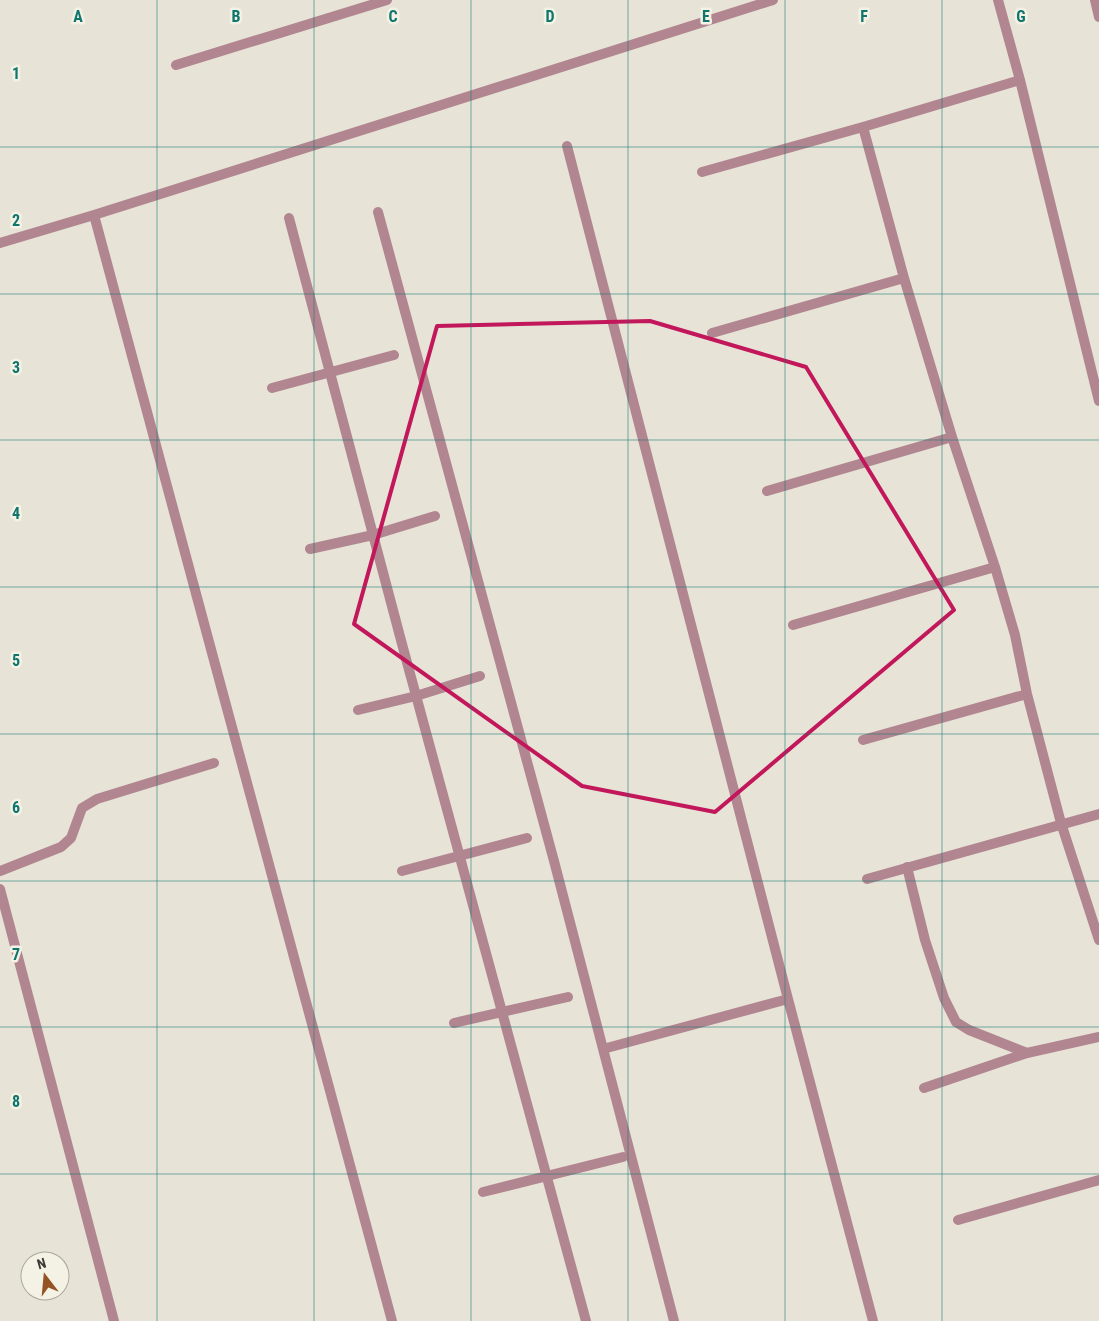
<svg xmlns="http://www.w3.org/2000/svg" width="1099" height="1321" font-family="'Roboto Condensed',sans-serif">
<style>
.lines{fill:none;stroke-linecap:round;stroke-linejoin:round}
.service{stroke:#b28691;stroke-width:10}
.minor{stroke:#b28691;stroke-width:10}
.marked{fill:none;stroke:#c2185b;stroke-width:4;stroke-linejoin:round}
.grid{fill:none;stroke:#0f766e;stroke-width:1;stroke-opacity:0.55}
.grid-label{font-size:16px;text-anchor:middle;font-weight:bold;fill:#0f766e;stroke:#f4f1e5;stroke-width:5;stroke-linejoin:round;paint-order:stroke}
</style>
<rect width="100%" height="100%" fill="#e7e4d7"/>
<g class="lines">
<path class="service" d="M 907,867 L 925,940 L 944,998 L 956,1022 L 969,1030 L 1027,1053
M 0,871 L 61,847 L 71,838 L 82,808 L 97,799 L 214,763"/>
<path class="minor" d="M 998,0 L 1020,80 L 1099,401
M 1095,0 L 1099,17
M 176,65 L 387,0
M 863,127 L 904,278 L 952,437 L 995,567 L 1015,635 L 1027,694 L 1061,823 L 1099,940
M 567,146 L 788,999 L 873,1321
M 702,172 L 863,127 L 1020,80
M 378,212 L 554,861 L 674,1321
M 94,215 L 392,1321
M 289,218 L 402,644 L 586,1321
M 0,243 L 94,215 L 773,0
M 712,333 L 904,278
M 272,388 L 394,355
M 767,491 L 952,437
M 310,549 L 373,535 L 435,516
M 793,625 L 995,567
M 358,710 L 416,696 L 480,676
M 863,740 L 1027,694
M 402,871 L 527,838
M 867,879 L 1099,814
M 0,889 L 114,1321
M 454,1023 L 568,997
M 603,1049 L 788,999
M 924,1088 L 1027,1053 L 1099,1037
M 483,1192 L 623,1157
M 958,1220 L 1099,1180"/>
</g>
<path class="marked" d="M 650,321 L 806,367 L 954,610 L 715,812 L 582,786 L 354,624 L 437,326 Z"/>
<path class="grid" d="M 157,0 L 157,1321M 314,0 L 314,1321M 471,0 L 471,1321M 628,0 L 628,1321M 785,0 L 785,1321M 942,0 L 942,1321M 0,147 L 1099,147M 0,294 L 1099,294M 0,440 L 1099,440M 0,587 L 1099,587M 0,734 L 1099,734M 0,881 L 1099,881M 0,1027 L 1099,1027M 0,1174 L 1099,1174"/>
<g class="grid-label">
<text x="78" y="22">A</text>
<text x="236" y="22">B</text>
<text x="393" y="22">C</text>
<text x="550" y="22">D</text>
<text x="706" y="22">E</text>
<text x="864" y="22">F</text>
<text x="1021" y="22">G</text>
<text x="16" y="79">1</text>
<text x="16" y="226">2</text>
<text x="16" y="373">3</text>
<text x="16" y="519">4</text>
<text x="16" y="666">5</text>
<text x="16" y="813">6</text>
<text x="16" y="960">7</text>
<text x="16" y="1107">8</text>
</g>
<g transform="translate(45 1276) rotate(344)"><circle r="24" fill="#f4f1e5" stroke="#aaa79e"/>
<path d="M0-4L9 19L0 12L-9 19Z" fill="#955222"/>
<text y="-8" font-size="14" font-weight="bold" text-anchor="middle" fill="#3a3934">N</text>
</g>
</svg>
